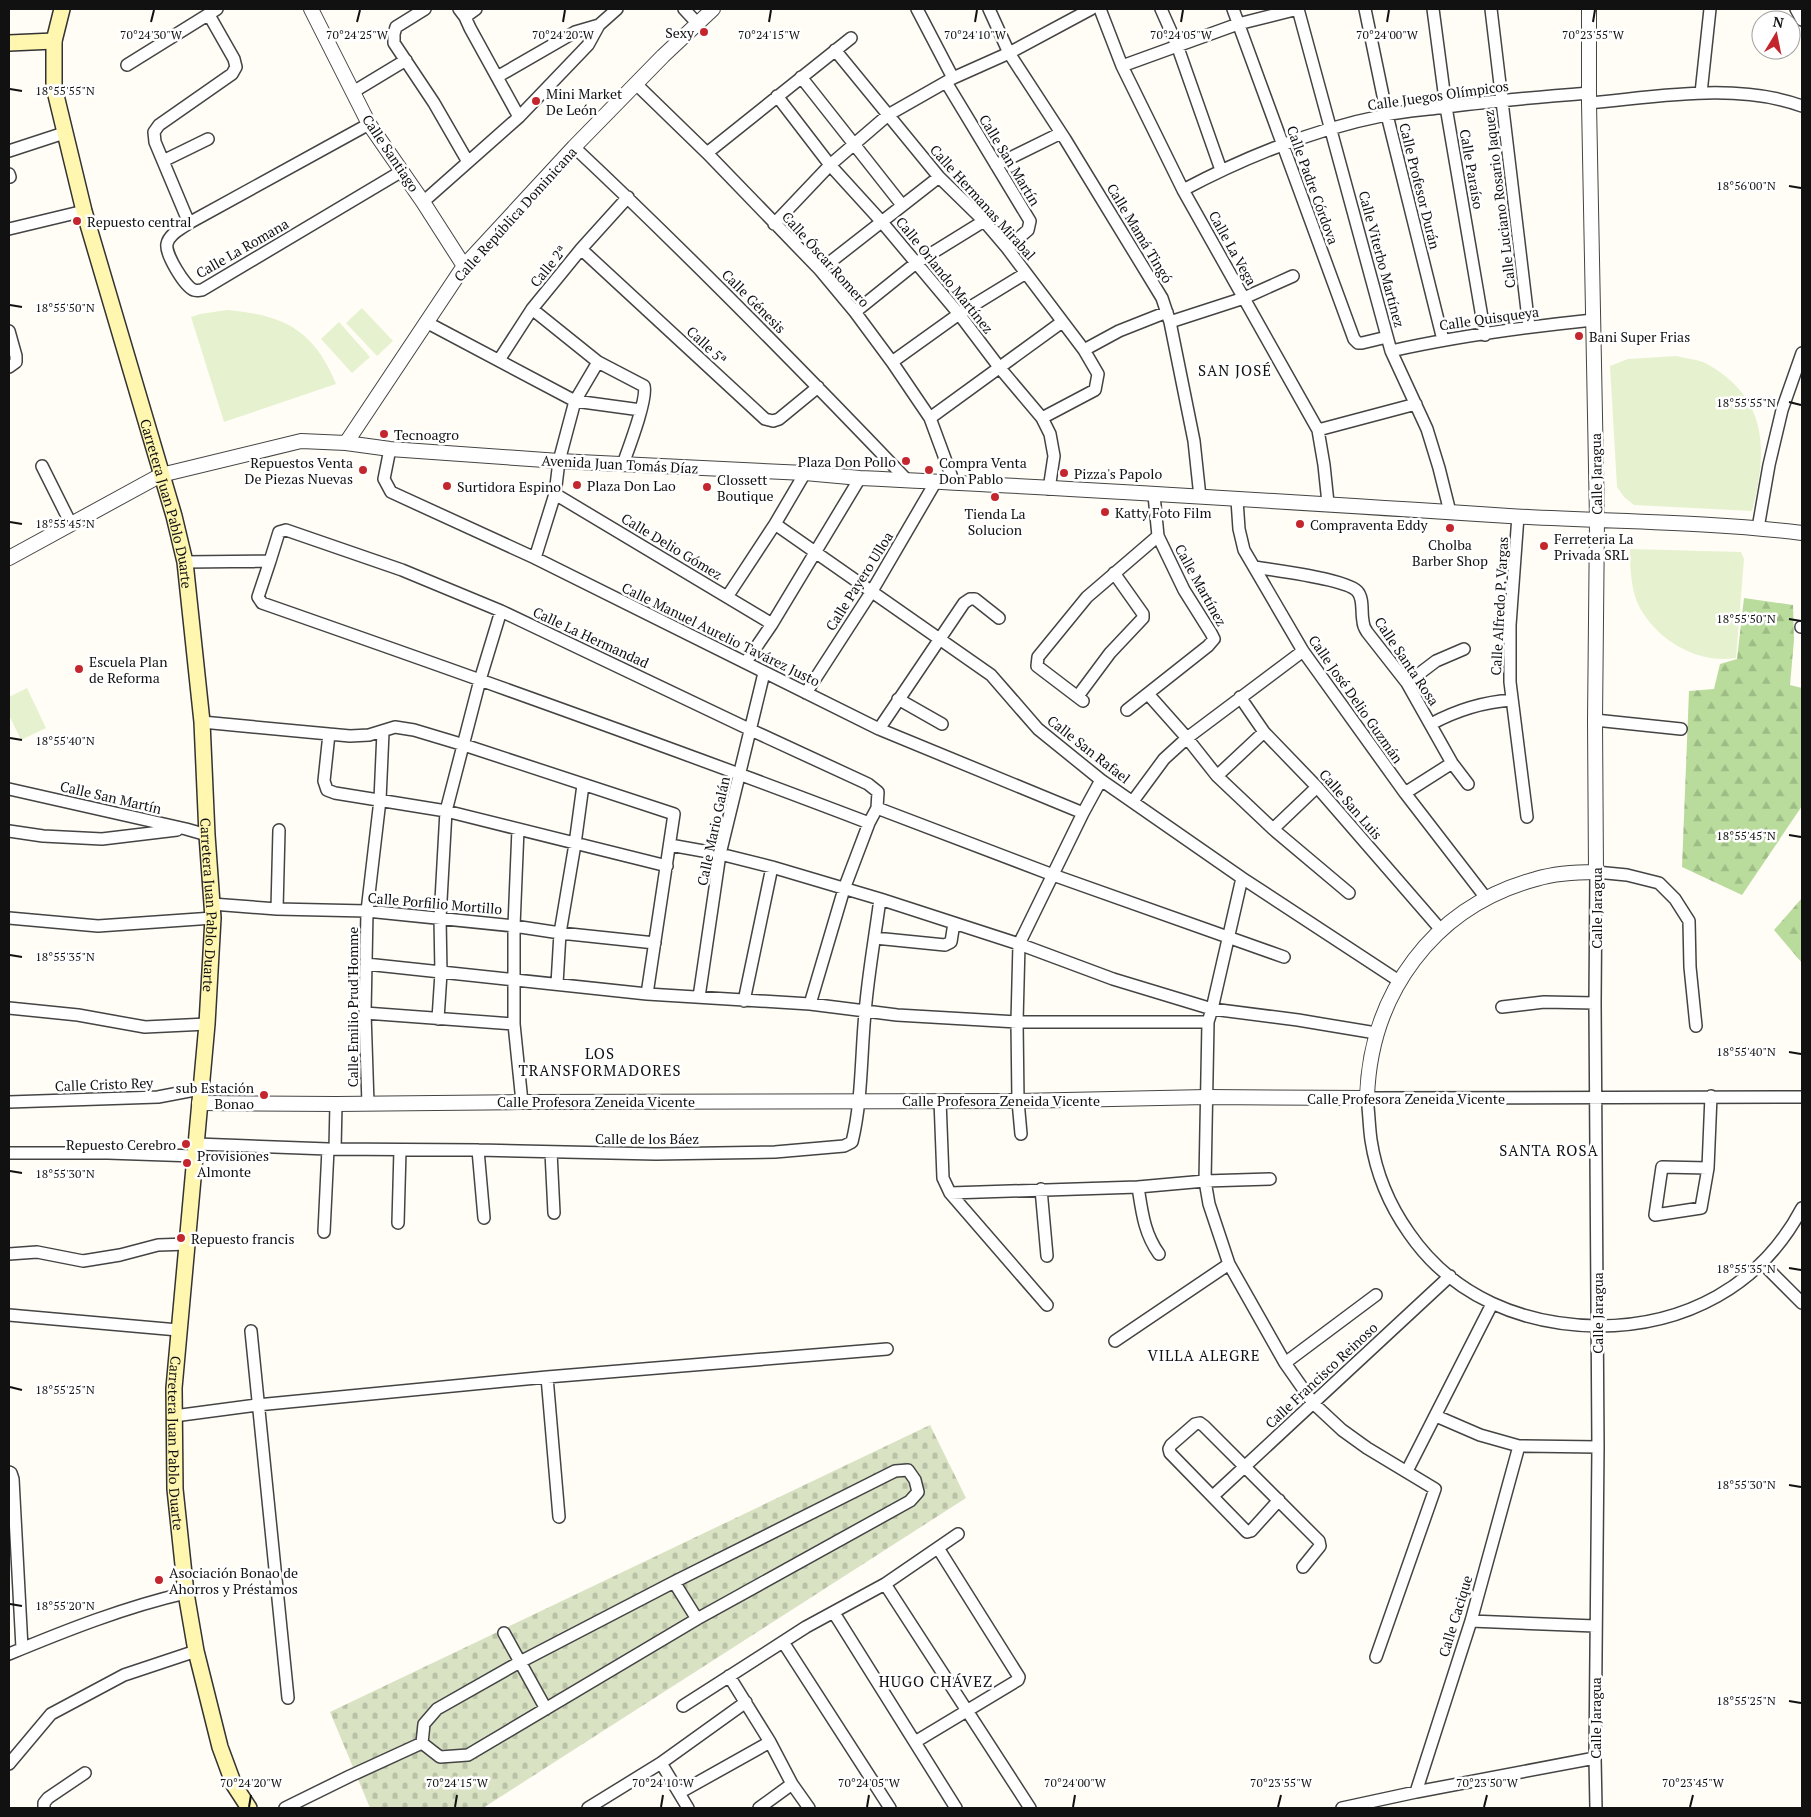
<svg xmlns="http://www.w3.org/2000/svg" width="1811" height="1817" font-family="'PT Serif',serif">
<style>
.forest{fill:url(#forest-firs)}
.cemetery{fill:url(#cemetery-stones)}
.pitch{fill:#e6f2cf}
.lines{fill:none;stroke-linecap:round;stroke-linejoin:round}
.minor-casing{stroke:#444;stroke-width:14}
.tertiary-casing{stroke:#444;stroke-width:16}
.secondary-casing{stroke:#333;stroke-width:18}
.minor{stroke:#fff;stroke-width:11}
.tertiary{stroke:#fff;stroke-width:14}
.secondary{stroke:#fff6b0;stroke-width:15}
.ticks{fill:none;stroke:#111;stroke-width:2}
.poi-dot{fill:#c4262e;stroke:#fff;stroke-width:2}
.labels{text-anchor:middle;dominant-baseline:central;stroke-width:5;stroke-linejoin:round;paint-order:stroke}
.poi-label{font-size:14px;fill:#111;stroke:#fff;text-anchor:start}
.street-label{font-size:14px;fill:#111;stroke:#fff}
.neighbourhood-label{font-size:15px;letter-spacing:1px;fill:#111;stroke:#fff}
.ticks-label{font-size:12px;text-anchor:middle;fill:#111;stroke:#fff;stroke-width:5;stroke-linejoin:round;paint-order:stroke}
</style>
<defs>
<pattern id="forest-firs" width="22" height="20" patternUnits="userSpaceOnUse" patternTransform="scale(1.25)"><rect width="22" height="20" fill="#b9dc9c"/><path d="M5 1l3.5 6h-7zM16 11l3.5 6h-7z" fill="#9ebc85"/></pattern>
<pattern id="cemetery-stones" width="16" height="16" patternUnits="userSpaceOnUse" patternTransform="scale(1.25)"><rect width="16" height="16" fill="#d9e3c4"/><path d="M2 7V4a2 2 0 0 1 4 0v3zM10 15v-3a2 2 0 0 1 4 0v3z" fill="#b9c2a7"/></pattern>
</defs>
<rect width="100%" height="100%" fill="#fffdf5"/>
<path class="forest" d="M 1744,598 L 1793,605 L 1794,640 L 1790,685 L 1802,688 L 1802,806 L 1742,895 L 1682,867 L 1689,691 L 1714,689 L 1720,664 L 1737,659 Z
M 1802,898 L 1802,963 L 1774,930 Z"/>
<path class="cemetery" d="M 930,1425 L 966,1498 L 483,1808 L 370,1808 L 330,1712 Z"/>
<path class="pitch" d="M 362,308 L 393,341 L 377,356 L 346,323 Z
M 227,310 C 284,315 314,330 336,384 L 224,422 L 191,317 L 200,314 Z
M 339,322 L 370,357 L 352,373 L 321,339 Z
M 1677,356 C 1686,359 1698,359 1707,364 C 1768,398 1768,450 1752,511 L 1634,505 L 1624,497 L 1617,487 L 1610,366 L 1628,359 Z
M 1630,549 L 1741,552 L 1744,559 L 1736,658 C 1700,664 1662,643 1643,613 C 1631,595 1630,570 1630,549 Z
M 27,688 L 46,728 L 21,740 L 9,715 L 9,697 Z"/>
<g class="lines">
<defs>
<path id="minor" d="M 425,9 L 396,27 L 394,34 L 394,43 L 434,103 L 468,162
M 459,9 L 465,17 L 470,28 L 519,117
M 684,9 L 697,23
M 917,9 L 953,78
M 989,9 L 1009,53 L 1065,139 L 1162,298 L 1170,322 L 1194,441 L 1200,497
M 1100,9 L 1122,66 L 1183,190 L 1318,430 L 1324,465 L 1328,503
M 1161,9 L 1177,45 L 1221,170
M 1233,9 L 1354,339 L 1358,343 L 1362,343 L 1387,337
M 1298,9 L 1391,351 L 1427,429 L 1439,468 L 1450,512
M 1365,9 L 1387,115 L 1443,340
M 1433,9 L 1446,107 L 1485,335
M 1491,9 L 1529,327
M 1796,9 L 1802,20
M 465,17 L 476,9
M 835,50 L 939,177 L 984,221 L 1007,248 L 1084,350 L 1098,374 L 1095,390 L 1042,418
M 127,65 L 217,9
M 1122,66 L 1238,24 L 1298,9
M 497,77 L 575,32 L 599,25
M 801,77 L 902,205
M 946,82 L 1030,221 L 1028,230 L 1007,248
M 636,84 L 707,153 L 820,270 L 855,312 L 892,362 L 930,418 L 954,483
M 353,92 L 406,60
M 1701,93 L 1710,9
M 777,96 L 830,165 L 881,221 L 959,314 L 999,367 L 1042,418 L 1050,434 L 1054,456 L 1049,489
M 1589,103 C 1657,97 1736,82 1802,106
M 369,124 L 189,223 C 181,229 169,234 167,244 C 165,254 185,287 194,290 C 196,291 200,290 202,290 L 402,171
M 574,147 C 689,255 799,367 908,481
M 9,151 L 64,133
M 707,153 L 851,38
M 163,161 L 208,139
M 996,165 L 1061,133
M 9,174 L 10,177
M 1183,190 C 1247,156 1315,129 1386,115 C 1403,111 1421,110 1438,108 C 1489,101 1539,97 1589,93
M 423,202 L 519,117 L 588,45 L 599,25 L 617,9
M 189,223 L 155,142 L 154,132 L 159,125 L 232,74 L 236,67 L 234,59 L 209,15
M 774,224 L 830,165 L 888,115 L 953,78 L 1009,53 L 1091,9
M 9,229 L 84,211
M 581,249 L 765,419 L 773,421 L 779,419 L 818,387
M 820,270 L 939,177
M 532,309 L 598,362 L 644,386 C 648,398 628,450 623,464
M 855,312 L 916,263 L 984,221
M 426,322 L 575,401 L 641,410
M 1170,322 L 1244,298 L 1293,276
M 9,331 L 16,356 L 16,362 L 9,367
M 1084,350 L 1119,331 L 1167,312
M 1391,351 C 1458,336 1525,327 1593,320
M 499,360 L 532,309 L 581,249 L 628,197
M 892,362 L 959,314 L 1026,273
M 930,418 L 1062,322
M 1318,430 L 1416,404
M 390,449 L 384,479 L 391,492 L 535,558 L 879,729 L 1083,813
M 42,466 L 71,524
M 555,494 L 772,624
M 1237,500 L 1239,529 L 1244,550 L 1303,651 L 1405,793 L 1486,898
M 1518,516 L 1510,625 L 1510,682 L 1527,817
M 775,524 L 991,675 L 1038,729 L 1101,780 L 1242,878 L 1399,981
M 1758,528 L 1769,465 L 1782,410 L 1802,353
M 535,558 L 555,494 L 559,461 L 575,401 L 598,362
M 270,561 L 258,597 L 262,603 C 465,674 668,746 869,823
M 185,562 L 270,561 L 279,532 L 286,530 L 402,570 L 501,611 L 751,730 L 868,784 L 878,792 L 877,808 L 869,823 L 844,889 L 810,1004
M 1254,567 C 1273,570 1346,579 1357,591 C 1364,598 1361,612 1363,621 C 1363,625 1365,629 1367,632 L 1407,683 L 1452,763 L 1468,784
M 727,597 L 775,524 L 805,473
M 1801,627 L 1802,627
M 746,662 L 772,624 L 860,478
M 1407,683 L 1436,661 L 1464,649
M 806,693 L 872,591 L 935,483
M 1148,694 L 1187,738 L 1217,776 L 1273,829 L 1349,893
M 1078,696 L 1110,653 L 1143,618 L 1143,614 L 1114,573
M 1240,697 L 1264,732 L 1317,787 L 1441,930
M 898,699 L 942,724
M 1083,701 L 1037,666 L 1038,657 L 1087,597 L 1158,536
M 1127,710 L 1208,646 L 1214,639 L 1211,633 L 1184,590 L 1158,536 L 1154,495
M 1595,720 L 1681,729
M 202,722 L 350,736 L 369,735 L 395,727 L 414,730 L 464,745 L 674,814 L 647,994
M 1431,724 C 1457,710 1482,702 1512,700
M 879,729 L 964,603 L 970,599 L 975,599 L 999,618
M 329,734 L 324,781 L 327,790 L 335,793 L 446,811 L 667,866
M 1217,776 L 1264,732
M 9,789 L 186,829 L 207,835
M 1405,793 L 1452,763
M 1133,801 L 1164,759 L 1187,738 L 1303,651
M 877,808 L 1053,875 L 1284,957
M 518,829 L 514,926 L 514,1024 L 522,1102
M 1273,829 L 1317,787
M 9,831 L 43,836 L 102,839 L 177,830
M 670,845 L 720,854 L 772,867 L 880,899 L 1019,944 L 1113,979 L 1212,1009 L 1298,1020 L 1376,1033
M 1242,878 L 1212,1009 L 1208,1022 L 1205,1181 L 1209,1204 L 1229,1264 L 1285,1363 L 1313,1403 L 1342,1430 L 1367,1448 L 1435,1489 L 1376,1657
M 212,904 L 277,909 L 367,911 L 514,926 L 560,933 L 655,943
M 277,909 L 279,830
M 9,918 L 98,926 L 213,918
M 875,938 L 945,945 L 951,942 L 954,923
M 366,964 L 647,994 L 810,1004 L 897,1015 L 1017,1022 L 1208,1022
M 557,984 L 560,933 L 575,844 L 583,785
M 699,997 L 720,854 L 764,673
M 744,1001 L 772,867
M 1502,1007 L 1544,1002 L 1595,1003
M 9,1008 L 78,1015 L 145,1027 L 207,1024
M 365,1013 L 514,1024
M 438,1019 L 441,973 L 440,918 L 446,811 L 480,680 L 501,611
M 1802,1097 L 1367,1098 C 1369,1112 1369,1126 1371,1140 C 1376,1173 1390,1206 1409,1233 C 1453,1297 1523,1325 1598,1326 C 1685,1326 1761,1286 1802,1208
M 940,1100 L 943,1178 L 950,1193 L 1047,1305
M 9,1102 L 158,1097 L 200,1089
M 368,1104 L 365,1013 L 367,911 L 380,800 L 383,732
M 1021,1134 L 1018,1101 L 1017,1022 L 1019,944 L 1083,813 L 1101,780
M 197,1144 L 328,1149 L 478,1150 L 656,1154 L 775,1152 L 844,1146 L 852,1142 C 862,1102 861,1054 865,1013 C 868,975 875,937 880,899
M 335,1149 L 336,1104
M 478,1150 L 484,1218
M 551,1152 L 554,1213
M 9,1153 L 108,1153 L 195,1156
M 1708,1168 L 1662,1167 L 1655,1215 L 1701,1208 L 1708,1168 L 1711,1096
M 1138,1187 C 1142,1212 1144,1233 1159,1254
M 1041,1189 L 1047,1256
M 950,1193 L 1138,1187 L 1205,1181 L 1270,1179
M 398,1223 L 400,1150
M 324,1232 L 328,1149
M 9,1254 L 37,1252 L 83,1261 L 120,1255 L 158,1245 L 188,1244
M 1762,1263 L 1802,1303
M 9,1315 L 178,1330
M 251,1331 L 288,1698
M 1115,1341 L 1229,1264
M 1285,1363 L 1376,1295
M 547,1377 L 559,1517
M 174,1416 L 257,1405 L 547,1377 L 887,1349
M 1436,1416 L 1480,1435 L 1519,1446 L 1598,1447
M 1407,1471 L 1492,1304
M 9,1472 L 11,1473 L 13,1479 L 22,1648
M 1213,1496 L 1450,1276
M 1279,1500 L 1251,1531 L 1247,1532 L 1170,1453 L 1169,1449 L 1171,1445 L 1195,1424 L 1200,1423 L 1204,1426 L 1319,1541 L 1320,1546 L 1303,1567
M 674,1582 L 697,1619
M 885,1584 L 1030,1808
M 834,1613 L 956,1808
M 1471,1621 L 1595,1626
M 504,1633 L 546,1709
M 783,1642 L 890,1808
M 9,1654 C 67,1630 125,1607 186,1593
M 729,1676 L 770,1742 L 792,1784 L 809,1808
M 683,1706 L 806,1627 L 885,1584 L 958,1534
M 915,1742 L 1018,1680 L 1019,1677 L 938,1548
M 661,1763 L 688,1808
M 9,1764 L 51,1714 L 124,1675 L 196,1651
M 1416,1792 L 1471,1621 L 1519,1446
M 679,1793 L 770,1742
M 44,1808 L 44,1803 L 48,1798 L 85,1773
M 285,1808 L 350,1776 L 422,1743 L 440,1757 L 468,1755 L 697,1619 L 910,1501 L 918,1492 L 915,1480 L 908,1470 L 895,1471 L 674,1582 L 520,1662 L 437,1709 L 424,1724 L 422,1743
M 588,1808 L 661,1763 L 746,1702
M 759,1808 L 792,1784
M 1342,1808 L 1416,1792 L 1595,1758
M 1596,1808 L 1595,1758 L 1598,1447 L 1595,1003 L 1596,872 L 1627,875 L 1659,883 L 1675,899 L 1689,921 L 1690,967 L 1696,1026"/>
<path id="tertiary" d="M 311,9 L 369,124 L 423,202 L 464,266
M 346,443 L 464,266 L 574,147 L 663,56 L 713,9
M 9,558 L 161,475 L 301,441 L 346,443 L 390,449 L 559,461 L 805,473 L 860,478 C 1076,488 1293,502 1509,516 C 1606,522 1705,521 1802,533
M 199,1103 L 336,1104 L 522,1102 L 1018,1101 L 1207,1097 L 1367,1098 C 1370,994 1433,907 1536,879 C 1556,873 1576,872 1596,872 L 1595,720 L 1597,520 L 1589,103 L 1589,9"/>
<g id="secondary">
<path id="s1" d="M 62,9 L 54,41 L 54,87 L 84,211 L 174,516 L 185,562 L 202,722 L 207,835 L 213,918 L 207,1024 L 174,1388 L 175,1489 L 186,1593 L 196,1651 L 220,1747 L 234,1785 L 249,1808"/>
<path d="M 9,43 L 54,41"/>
</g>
</defs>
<use href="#minor" class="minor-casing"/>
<use href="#tertiary" class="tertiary-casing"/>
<use href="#secondary" class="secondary-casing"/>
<use href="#minor" class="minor"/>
<use href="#tertiary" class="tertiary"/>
<use href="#secondary" class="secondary"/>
</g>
<path class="ticks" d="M 151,22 L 154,10M 357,22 L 360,10M 563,22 L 565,10M 769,22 L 771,10M 975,22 L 977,10M 1181,22 L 1183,10M 1387,22 L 1389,10M 1593,22 L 1595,10M 10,89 L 22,91M 1789,186 L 1801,188M 10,305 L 22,307M 1789,402 L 1801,405M 10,522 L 22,524M 1789,619 L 1801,621M 10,738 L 22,740M 1789,835 L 1801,837M 10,955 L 22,957M 1789,1052 L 1801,1054M 10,1171 L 22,1173M 1789,1268 L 1801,1270M 10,1387 L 22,1390M 1789,1485 L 1801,1487M 10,1604 L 22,1606M 1789,1701 L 1801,1703M 249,1807 L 251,1795M 455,1807 L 457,1795M 661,1807 L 663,1795M 867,1807 L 869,1795M 1073,1807 L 1075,1795M 1278,1807 L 1281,1795M 1484,1807 L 1487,1795M 1690,1807 L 1693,1795"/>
<g class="poi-dot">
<circle cx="704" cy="32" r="5"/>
<circle cx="536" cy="101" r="5"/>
<circle cx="77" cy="221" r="5"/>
<circle cx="1579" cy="336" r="5"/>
<circle cx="384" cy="434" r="5"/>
<circle cx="906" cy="461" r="5"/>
<circle cx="363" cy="470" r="5"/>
<circle cx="929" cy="470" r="5"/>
<circle cx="1064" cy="473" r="5"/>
<circle cx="577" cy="485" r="5"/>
<circle cx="447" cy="486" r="5"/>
<circle cx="707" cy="487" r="5"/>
<circle cx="995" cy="497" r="5"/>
<circle cx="1105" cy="512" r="5"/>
<circle cx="1300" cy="524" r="5"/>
<circle cx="1450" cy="528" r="5"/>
<circle cx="1544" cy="546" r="5"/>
<circle cx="79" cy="669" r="5"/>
<circle cx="264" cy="1095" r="5"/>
<circle cx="186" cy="1144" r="5"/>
<circle cx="187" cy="1163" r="5"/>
<circle cx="181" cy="1238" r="5"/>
<circle cx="159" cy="1580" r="5"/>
</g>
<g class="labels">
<g class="poi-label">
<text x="694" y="32" text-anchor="end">Sexy</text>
<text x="546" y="93">Mini Market<tspan x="546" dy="16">De León</tspan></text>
<text x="87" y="221">Repuesto central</text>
<text x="1589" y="336">Bani Super Frias</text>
<text x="394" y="434">Tecnoagro</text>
<text x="896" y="461" text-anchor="end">Plaza Don Pollo</text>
<text x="353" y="462" text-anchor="end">Repuestos Venta<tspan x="353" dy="16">De Piezas Nuevas</tspan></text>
<text x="939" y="462">Compra Venta<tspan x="939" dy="16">Don Pablo</tspan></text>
<text x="1074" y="473">Pizza's Papolo</text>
<text x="717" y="479">Clossett<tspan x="717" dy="16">Boutique</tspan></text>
<text x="587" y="485">Plaza Don Lao</text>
<text x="457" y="486">Surtidora Espino</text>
<text x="1115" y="512">Katty Foto Film</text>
<text x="995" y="513" text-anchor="middle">Tienda La<tspan x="995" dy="16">Solucion</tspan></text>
<text x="1310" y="524">Compraventa Eddy</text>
<text x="1554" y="538">Ferreteria La<tspan x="1554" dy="16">Privada SRL</tspan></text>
<text x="1450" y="544" text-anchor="middle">Cholba<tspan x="1450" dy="16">Barber Shop</tspan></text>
<text x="89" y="661">Escuela Plan<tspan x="89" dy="16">de Reforma</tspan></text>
<text x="254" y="1087" text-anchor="end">sub Estación<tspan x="254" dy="16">Bonao</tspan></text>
<text x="176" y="1144" text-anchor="end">Repuesto Cerebro</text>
<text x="197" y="1155">Provisiones<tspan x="197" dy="16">Almonte</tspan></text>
<text x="191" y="1238">Repuesto francis</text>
<text x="169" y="1572">Asociación Bonao de<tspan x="169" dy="16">Ahorros y Préstamos</tspan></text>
</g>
<g class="street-label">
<text transform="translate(1438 95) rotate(-8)">Calle Juegos Olímpicos</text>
<text transform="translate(391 153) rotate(56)">Calle Santiago</text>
<text transform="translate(1010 160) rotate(59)">Calle San Martín</text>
<text transform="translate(1472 169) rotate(80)">Calle Paraíso</text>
<text transform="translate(1313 185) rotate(70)">Calle Padre Córdova</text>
<text transform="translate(1420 186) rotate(76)">Calle Profesor Durán</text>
<text transform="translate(1499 199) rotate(-97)">Calle Luciano Rosario Jaquez</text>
<text transform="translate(983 202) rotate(48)">Calle Hermanas Mirabal</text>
<text transform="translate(515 214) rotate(-48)">Calle República Dominicana</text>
<text transform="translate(1140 233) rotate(59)">Calle Mamá Tingó</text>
<text transform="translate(242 248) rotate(-30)">Calle La Romana</text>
<text transform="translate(1233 248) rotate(61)">Calle La Vega</text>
<text transform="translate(826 259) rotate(48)">Calle Óscar Romero</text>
<text transform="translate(1382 259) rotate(75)">Calle Viterbo Martínez</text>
<text transform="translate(548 266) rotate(-51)">Calle 2ª</text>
<text transform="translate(945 275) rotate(51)">Calle Orlando Martínez</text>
<text transform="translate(754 301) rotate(45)">Calle Génesis</text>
<text transform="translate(1489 318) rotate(-8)">Calle Quisqueya</text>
<text transform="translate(707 345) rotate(43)">Calle 5ª</text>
<text transform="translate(620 464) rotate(3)">Avenida Juan Tomás Díaz</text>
<text transform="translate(1596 474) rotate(-91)">Calle Jaragua</text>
<text stroke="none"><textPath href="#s1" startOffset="511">Carretera Juan Pablo Duarte</textPath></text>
<text transform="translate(672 546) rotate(31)">Calle Delio Gómez</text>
<text transform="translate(859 581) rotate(-58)">Calle Payero Ulloa</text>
<text transform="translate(1201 585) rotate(61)">Calle Martínez</text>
<text transform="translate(1499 606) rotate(-87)">Calle Alfredo P. Vargas</text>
<text transform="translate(721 634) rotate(26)">Calle Manuel Aurelio Tavárez Justo</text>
<text transform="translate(591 637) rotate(25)">Calle La Hermandad</text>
<text transform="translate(1407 661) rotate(56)">Calle Santa Rosa</text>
<text transform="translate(1356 699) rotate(55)">Calle José Delio Guzmán</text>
<text transform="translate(1089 749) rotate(38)">Calle San Rafael</text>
<text transform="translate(111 797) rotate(13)">Calle San Martín</text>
<text transform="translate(1351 804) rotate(49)">Calle San Luis</text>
<text transform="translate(713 831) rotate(-78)">Calle Mario Galán</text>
<text transform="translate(435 903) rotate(5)">Calle Porfilio Mortillo</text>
<text stroke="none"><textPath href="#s1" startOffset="916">Carretera Juan Pablo Duarte</textPath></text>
<text transform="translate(1596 908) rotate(-90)">Calle Jaragua</text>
<text transform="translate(352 1007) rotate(-90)">Calle Emilio Prud'Homme</text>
<text transform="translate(104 1084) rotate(-2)">Calle Cristo Rey</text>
<text x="1406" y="1098">Calle Profesora Zeneida Vicente</text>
<text x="1001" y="1100">Calle Profesora Zeneida Vicente</text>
<text x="596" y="1101">Calle Profesora Zeneida Vicente</text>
<text x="647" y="1138">Calle de los Báez</text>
<text transform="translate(1597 1313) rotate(-90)">Calle Jaragua</text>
<text transform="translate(1321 1375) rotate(-43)">Calle Francisco Reinoso</text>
<text stroke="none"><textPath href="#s1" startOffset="1456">Carretera Juan Pablo Duarte</textPath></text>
<text transform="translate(1455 1616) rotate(-73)">Calle Cacique</text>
<text transform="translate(1595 1718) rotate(-90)">Calle Jaragua</text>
</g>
<g class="neighbourhood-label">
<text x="1235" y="370">SAN JOSÉ</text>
<text x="600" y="1053">LOS<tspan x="600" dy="17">TRANSFORMADORES</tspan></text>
<text x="1549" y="1150">SANTA ROSA</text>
<text x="1204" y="1355">VILLA ALEGRE</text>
<text x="936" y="1681">HUGO CHÁVEZ</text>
</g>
</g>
<g class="ticks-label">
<text x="357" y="39">70°24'25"W</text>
<text x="563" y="39">70°24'20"W</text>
<text x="769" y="39">70°24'15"W</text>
<text x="975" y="39">70°24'10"W</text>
<text x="1181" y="39">70°24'05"W</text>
<text x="1387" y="39">70°24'00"W</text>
<text x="1593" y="39">70°23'55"W</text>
<text x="151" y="39">70°24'30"W</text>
<text x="65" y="95">18°55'55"N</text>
<text x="1746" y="190">18°56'00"N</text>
<text x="65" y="312">18°55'50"N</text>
<text x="1746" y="407">18°55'55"N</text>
<text x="65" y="528">18°55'45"N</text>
<text x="1746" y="623">18°55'50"N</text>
<text x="65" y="745">18°55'40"N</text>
<text x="1746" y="840">18°55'45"N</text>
<text x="65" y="961">18°55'35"N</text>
<text x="1746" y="1056">18°55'40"N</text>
<text x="65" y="1178">18°55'30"N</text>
<text x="1746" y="1273">18°55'35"N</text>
<text x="65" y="1394">18°55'25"N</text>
<text x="1746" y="1489">18°55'30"N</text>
<text x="65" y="1610">18°55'20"N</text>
<text x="1746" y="1705">18°55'25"N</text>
<text x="251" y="1787">70°24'20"W</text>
<text x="457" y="1787">70°24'15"W</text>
<text x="663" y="1787">70°24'10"W</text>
<text x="869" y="1787">70°24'05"W</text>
<text x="1075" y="1787">70°24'00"W</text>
<text x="1281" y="1787">70°23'55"W</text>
<text x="1487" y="1787">70°23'50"W</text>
<text x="1693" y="1787">70°23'45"W</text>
</g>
<rect width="1811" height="1817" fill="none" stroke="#111111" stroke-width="20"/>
<g transform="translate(1776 35) rotate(10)"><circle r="24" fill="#ffffff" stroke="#a0a0a0"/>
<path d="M0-4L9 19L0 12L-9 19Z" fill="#c4262e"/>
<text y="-8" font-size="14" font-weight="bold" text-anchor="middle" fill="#111111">N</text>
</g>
</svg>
